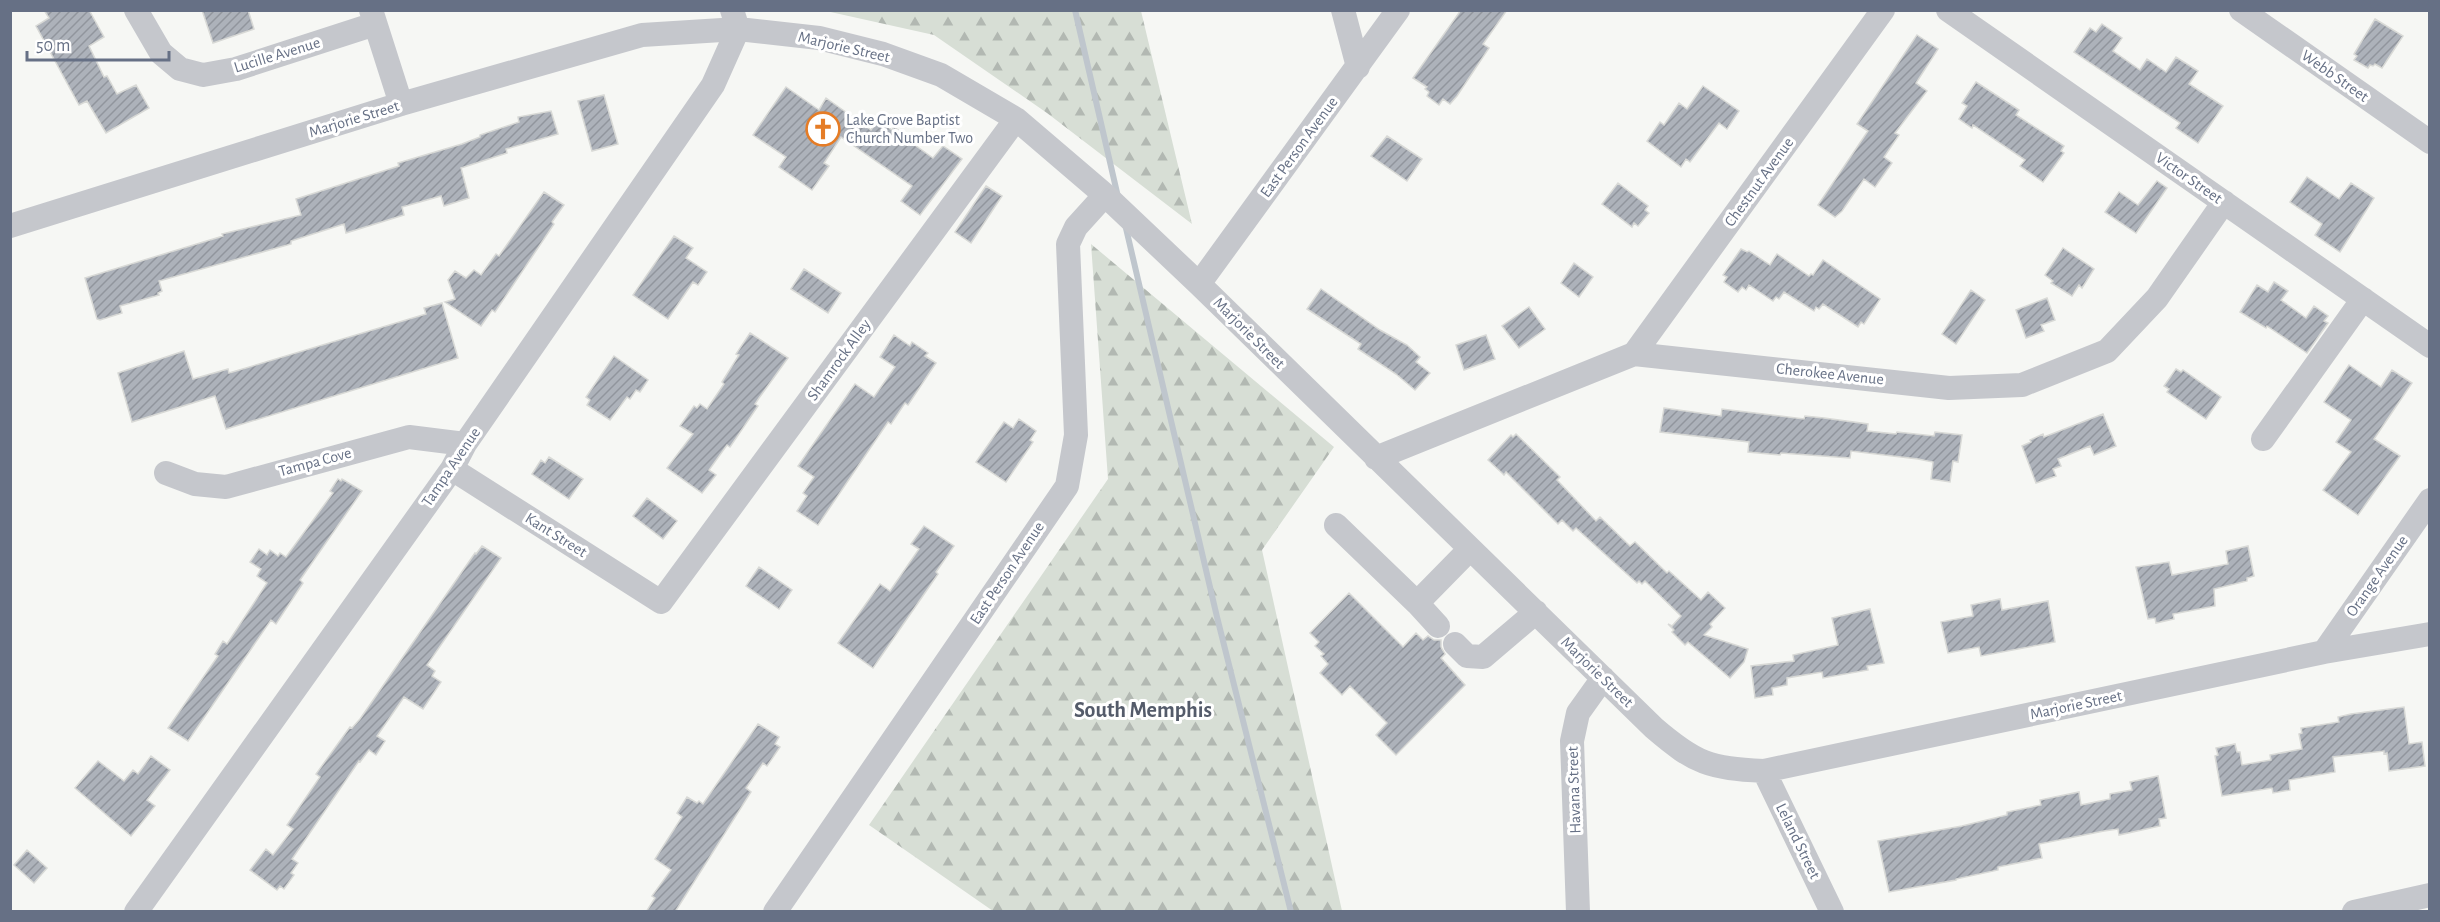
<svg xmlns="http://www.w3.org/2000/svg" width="2440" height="922" font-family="'Alegreya Sans',sans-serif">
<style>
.forest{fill:url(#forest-firs)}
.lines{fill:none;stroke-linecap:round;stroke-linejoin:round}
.stream{stroke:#bfc6cd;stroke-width:6}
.building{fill:url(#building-hatch);stroke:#d8d9d6;stroke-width:1.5}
.minor{stroke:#c5c7cc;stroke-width:24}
.labels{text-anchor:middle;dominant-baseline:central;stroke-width:6;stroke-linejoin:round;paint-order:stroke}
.street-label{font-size:16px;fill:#667085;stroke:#fff}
.poi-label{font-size:16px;fill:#667085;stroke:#fff;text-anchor:start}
.district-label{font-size:22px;font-weight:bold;fill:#545b6a;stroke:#fff}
</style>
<defs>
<pattern id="forest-firs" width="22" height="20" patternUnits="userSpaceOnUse" patternTransform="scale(1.5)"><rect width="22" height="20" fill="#d7ded5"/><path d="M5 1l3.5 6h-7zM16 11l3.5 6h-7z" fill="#b2b8b2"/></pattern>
<pattern id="building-hatch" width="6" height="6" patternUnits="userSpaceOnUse" patternTransform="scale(1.5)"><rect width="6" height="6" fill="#adb2ba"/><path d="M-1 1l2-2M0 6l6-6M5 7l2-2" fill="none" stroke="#91959d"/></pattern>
</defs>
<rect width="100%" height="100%" fill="#f6f7f4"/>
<path class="forest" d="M 826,11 L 1141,11 L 1192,224 L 1047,113 L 934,35 Z
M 1091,244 L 1334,447 L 1262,550 L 1342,911 L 993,911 L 869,825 L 1108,479 Z"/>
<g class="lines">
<path class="stream" d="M 1075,10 L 1118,197
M 1125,224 L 1217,617 L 1291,912"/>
</g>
<path class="building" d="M 44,10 L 89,10 L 104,37 L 89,46 L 104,77 L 107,76 L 117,94 L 136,85 L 149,108 L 106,133 L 87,101 L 79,105 L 36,26 L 49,18 Z
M 202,10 L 248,10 L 254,29 L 213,43 Z
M 1461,10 L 1507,10 L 1483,44 L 1489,48 L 1457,96 L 1450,104 L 1443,99 L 1439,105 L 1427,96 L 1429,92 L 1425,89 L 1427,87 L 1413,78 Z
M 2375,19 L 2403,36 L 2382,68 L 2375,64 L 2373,66 L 2370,65 L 2368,68 L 2354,60 L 2357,56 L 2354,54 Z
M 2102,24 L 2122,38 L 2113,51 L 2140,70 L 2147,59 L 2166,72 L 2176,57 L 2198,71 L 2189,84 L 2223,106 L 2198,143 L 2176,128 L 2180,123 L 2074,52 L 2090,28 L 2096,32 Z
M 1917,35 L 1938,49 L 1916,83 L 1927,91 L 1895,133 L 1899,135 L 1884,157 L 1892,163 L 1875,187 L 1864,179 L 1842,211 L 1835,217 L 1818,205 L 1868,131 L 1857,124 Z
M 1976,82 L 2019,110 L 2016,115 L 2064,146 L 2061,151 L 2064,153 L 2043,182 L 2020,166 L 2025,160 L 1973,125 L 1972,128 L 1959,119 L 1967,106 L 1962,103 Z
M 1703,86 L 1739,111 L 1727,129 L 1719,123 L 1690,162 L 1686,159 L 1681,167 L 1647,141 L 1660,122 L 1664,125 L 1679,103 L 1687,109 Z
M 786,87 L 819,110 L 826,98 L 871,130 L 878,120 L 892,130 L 894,127 L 907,136 L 905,138 L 933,158 L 943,146 L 962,159 L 920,215 L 901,201 L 912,186 L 841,137 L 824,163 L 829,166 L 812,190 L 779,167 L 786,157 L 753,135 Z
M 604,95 L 618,144 L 592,151 L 578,101 Z
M 551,111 L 558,134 L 506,149 L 507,153 L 461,168 L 469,198 L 444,206 L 441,196 L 402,207 L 404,215 L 346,233 L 344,224 L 291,241 L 291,244 L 159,281 L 162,291 L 158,293 L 159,295 L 120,306 L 122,313 L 100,320 L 97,319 L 85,278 L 223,236 L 222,234 L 301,215 L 296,199 L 399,166 L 398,163 L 462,144 L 480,137 L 480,135 L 519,122 L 518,117 Z
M 1387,136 L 1422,159 L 1407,181 L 1371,156 Z
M 2307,177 L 2339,199 L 2351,183 L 2374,198 L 2340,252 L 2315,235 L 2322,224 L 2290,202 Z
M 2157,181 L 2167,188 L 2136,233 L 2105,212 L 2119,192 L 2138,205 Z
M 1618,183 L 1648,206 L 1645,210 L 1649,213 L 1638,226 L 1634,223 L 1632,227 L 1602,204 Z
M 986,186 L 1002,196 L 971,243 L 955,232 Z
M 544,192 L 564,205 L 552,222 L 554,224 L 495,312 L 492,310 L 481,326 L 445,302 L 455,299 L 448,280 L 455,271 L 466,278 L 474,270 L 481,275 L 496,254 L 499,256 Z
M 674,236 L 693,248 L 686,258 L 707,272 L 698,285 L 693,282 L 668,319 L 633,295 Z
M 2063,248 L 2094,269 L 2082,288 L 2079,285 L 2072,296 L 2051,283 L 2053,281 L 2045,275 Z
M 1741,249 L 1747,252 L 1749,251 L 1770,265 L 1777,254 L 1809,276 L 1811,274 L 1813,275 L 1823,260 L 1880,299 L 1864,324 L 1861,322 L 1858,327 L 1823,304 L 1819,309 L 1816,307 L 1814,311 L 1784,292 L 1779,299 L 1776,297 L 1773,301 L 1749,285 L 1746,290 L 1742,287 L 1738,292 L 1724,282 L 1727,277 L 1723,275 Z
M 1574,263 L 1593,277 L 1579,297 L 1561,283 Z
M 804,269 L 841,293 L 828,313 L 791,289 Z
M 2274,282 L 2288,291 L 2281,300 L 2306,318 L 2314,306 L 2328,316 L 2324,321 L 2328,323 L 2307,353 L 2267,326 L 2266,328 L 2240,312 L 2257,285 L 2268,292 Z
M 1321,289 L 1380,330 L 1407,345 L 1420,357 L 1416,362 L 1430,373 L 1415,390 L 1396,374 L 1358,349 L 1361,344 L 1307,309 Z
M 1971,290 L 1985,300 L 1956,344 L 1942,334 Z
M 2047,298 L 2055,320 L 2041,325 L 2044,331 L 2026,338 L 2016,310 Z
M 442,303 L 458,358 L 226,429 L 215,396 L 132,422 L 118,373 L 184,351 L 193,379 L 228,369 L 229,373 L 426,314 L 424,308 Z
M 1529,307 L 1545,329 L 1519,348 L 1502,326 Z
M 750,333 L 788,358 L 759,398 L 755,404 L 758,406 L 730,447 L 727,445 L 709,470 L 716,475 L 702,493 L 667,468 L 693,434 L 680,426 L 694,406 L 697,408 L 700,404 L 707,409 L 724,384 L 722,382 L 739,355 L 736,354 Z
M 894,335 L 910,346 L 912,342 L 928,353 L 925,356 L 936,363 L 908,405 L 905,403 L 891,424 L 888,422 L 818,525 L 797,511 L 807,496 L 803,493 L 814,477 L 798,466 L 855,384 L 874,397 L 895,367 L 880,357 Z
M 1486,335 L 1495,359 L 1464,370 L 1456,345 Z
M 614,356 L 648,380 L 640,392 L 636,390 L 630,399 L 627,397 L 610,420 L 587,405 L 590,400 L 586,397 Z
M 2349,365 L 2381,387 L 2392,370 L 2412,383 L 2374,439 L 2400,456 L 2358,515 L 2323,490 L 2351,452 L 2336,442 L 2351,420 L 2324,402 Z
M 2176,369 L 2181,372 L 2183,370 L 2221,397 L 2206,419 L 2167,392 L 2169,389 L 2164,386 Z
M 1664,408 L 1721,416 L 1722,409 L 1804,419 L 1805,416 L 1824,418 L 1868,424 L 1867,431 L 1896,434 L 1897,432 L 1934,436 L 1935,432 L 1962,435 L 1958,462 L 1953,461 L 1950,482 L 1931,479 L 1933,462 L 1918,459 L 1851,451 L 1850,458 L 1781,453 L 1780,455 L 1748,452 L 1749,442 L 1660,432 Z
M 2103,414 L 2116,446 L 2094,455 L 2090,446 L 2058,459 L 2061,466 L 2053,469 L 2056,476 L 2036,483 L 2022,446 L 2031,442 L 2030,440 L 2043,434 L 2044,437 Z
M 1019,419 L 1036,431 L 1030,440 L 1033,442 L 1006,482 L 976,462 L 1004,422 L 1013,428 Z
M 1516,434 L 1560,477 L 1557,480 L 1596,521 L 1600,517 L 1630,546 L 1635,542 L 1667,573 L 1669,571 L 1701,600 L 1708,592 L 1725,608 L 1710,624 L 1712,627 L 1704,635 L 1748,649 L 1744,662 L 1730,678 L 1688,642 L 1685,645 L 1672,632 L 1674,630 L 1668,624 L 1672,626 L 1681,616 L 1645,581 L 1642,584 L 1639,581 L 1637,583 L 1576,528 L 1573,531 L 1562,520 L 1558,524 L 1506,472 L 1504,475 L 1502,473 L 1488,460 L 1511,435 L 1513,437 Z
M 549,457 L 583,479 L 569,499 L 532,474 L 541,460 L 545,463 Z
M 338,479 L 341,481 L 342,479 L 362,491 L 300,580 L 303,583 L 276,624 L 271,620 L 188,741 L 168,728 L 218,656 L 215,654 L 223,641 L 227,644 L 267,583 L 257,576 L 261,569 L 250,562 L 259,549 L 267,555 L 270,550 L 278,556 L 280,553 L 286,557 L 333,493 L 330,491 Z
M 647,498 L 677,521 L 663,539 L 633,516 Z
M 924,526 L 954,546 L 936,572 L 938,574 L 873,668 L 838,643 L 880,584 L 890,591 L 919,549 L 911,544 Z
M 482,546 L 501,558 L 427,665 L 435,671 L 432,676 L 441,682 L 423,709 L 404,697 L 377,736 L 385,741 L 376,755 L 369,750 L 360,762 L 359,761 L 292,859 L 298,863 L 291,873 L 294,875 L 284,889 L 280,886 L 277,890 L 250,870 L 266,849 L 273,855 L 293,829 L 287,825 L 320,777 L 316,774 L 350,727 L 352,728 L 360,719 L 475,553 L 476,554 Z
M 2248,546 L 2254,576 L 2247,578 L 2247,581 L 2214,589 L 2215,606 L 2173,614 L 2174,619 L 2156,623 L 2155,618 L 2148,619 L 2136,567 L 2169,562 L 2172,575 L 2228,564 L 2226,551 Z
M 759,567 L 792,590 L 779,609 L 746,586 Z
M 1349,593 L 1403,647 L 1416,633 L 1423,640 L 1428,636 L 1434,640 L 1441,640 L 1441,647 L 1445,654 L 1441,658 L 1465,685 L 1396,755 L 1376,735 L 1387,723 L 1350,686 L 1342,695 L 1320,673 L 1328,664 L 1321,656 L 1324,654 L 1315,646 L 1319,642 L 1310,633 Z
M 2000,599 L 2002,610 L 2048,601 L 2055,642 L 1981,656 L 1979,647 L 1948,653 L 1941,622 L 1973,616 L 1971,605 Z
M 1870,609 L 1884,663 L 1867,666 L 1868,670 L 1823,678 L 1822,672 L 1787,678 L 1787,685 L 1772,688 L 1773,695 L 1755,698 L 1751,666 L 1794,661 L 1793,655 L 1838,645 L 1832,618 Z
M 2404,707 L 2409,744 L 2422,742 L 2425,766 L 2389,771 L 2387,753 L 2384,754 L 2384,751 L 2333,757 L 2335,772 L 2289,780 L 2290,790 L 2273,793 L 2272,788 L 2222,796 L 2215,756 L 2218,755 L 2216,748 L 2235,744 L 2237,752 L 2240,752 L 2242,765 L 2271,760 L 2270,755 L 2302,749 L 2299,734 L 2302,733 L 2301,728 L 2339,722 L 2338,717 L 2351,714 Z
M 758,724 L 779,737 L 775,744 L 780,747 L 767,766 L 763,763 L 746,788 L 751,792 L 675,912 L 646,912 L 655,898 L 652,896 L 671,870 L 655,859 L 682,817 L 677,813 L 687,797 L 697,803 L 699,801 L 703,804 Z
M 151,756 L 170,770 L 147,800 L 155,806 L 131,836 L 75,788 L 98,761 L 124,781 L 133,770 L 138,774 Z
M 2158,776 L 2166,818 L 2159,819 L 2160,826 L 2119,835 L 2118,829 L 2104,831 L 2039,844 L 2042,858 L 1998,867 L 1998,870 L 1956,879 L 1956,880 L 1889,892 L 1878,841 L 1962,826 L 2007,815 L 2007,812 L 2041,805 L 2040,800 L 2079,792 L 2081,805 L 2110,799 L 2110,794 L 2132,790 L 2130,782 Z
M 27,850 L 47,868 L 34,883 L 14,865 Z"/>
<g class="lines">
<path class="minor" d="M 136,10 L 161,53 L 180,69 L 203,75 L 236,69 L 375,24
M 371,10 L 401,104
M 1343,10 L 1358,67
M 1948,10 L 2430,346
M 2241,10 L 2430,142
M 10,226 L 401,104 L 642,35 L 738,29 L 819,38 L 883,54 L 941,75 L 1016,119 L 1105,195 L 1199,284 L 1654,728 C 1696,764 1709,768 1764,771 L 2324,652 L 2430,634
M 1199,284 L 1398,10
M 1634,354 L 1883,10
M 2263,439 L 2363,299
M 1376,458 L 1634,354 L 1949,388 L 2022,385 L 2107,351 L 2157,298 L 2224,202
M 452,469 L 661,602 L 1016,119
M 166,473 L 195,484 L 226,487 L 409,437 L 465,444
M 1336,525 L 1417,603 L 1470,549
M 1417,603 L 1438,626
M 1455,644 L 1467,656 L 1483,657 L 1536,612
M 2324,652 L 2430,500
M 1764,771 L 1832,912
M 136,912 L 452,469 L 465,444 L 713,85 L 738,29 L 732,10
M 775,912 L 1067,486 L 1076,435 L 1068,244 L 1076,227 L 1105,195
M 1578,912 L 1572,741 L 1578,713 L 1603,678
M 2354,912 L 2430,895"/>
</g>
<defs>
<symbol id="church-ring" viewBox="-11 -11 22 22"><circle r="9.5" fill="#fff" stroke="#e57c26" stroke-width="1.5"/><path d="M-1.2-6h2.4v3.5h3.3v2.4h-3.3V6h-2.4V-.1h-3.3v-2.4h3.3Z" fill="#e57c26"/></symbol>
</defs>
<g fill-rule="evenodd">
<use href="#church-ring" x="804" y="110" width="38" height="38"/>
</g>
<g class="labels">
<g class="street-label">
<text transform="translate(844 47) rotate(13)">Marjorie Street</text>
<text transform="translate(277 55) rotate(-17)">Lucille Avenue</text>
<text transform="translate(2335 76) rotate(35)">Webb Street</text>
<text transform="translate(354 119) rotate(-17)">Marjorie Street</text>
<text transform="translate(1299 147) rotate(-54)">East Person Avenue</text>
<text transform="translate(2189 178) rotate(35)">Victor Street</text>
<text transform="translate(1759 182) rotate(-54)">Chestnut Avenue</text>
<text transform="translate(1249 333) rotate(45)">Marjorie Street</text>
<text transform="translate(839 360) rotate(-54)">Shamrock Alley</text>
<text transform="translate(1830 374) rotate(6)">Cherokee Avenue</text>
<text transform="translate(315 462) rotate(-15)">Tampa Cove</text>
<text transform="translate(451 467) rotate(-56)">Tampa Avenue</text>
<text transform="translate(556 535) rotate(32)">Kant Street</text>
<text transform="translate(1007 573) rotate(-56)">East Person Avenue</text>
<text transform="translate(2377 576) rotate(-55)">Orange Avenue</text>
<text transform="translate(1597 672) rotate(44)">Marjorie Street</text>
<text transform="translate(2076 705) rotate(-12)">Marjorie Street</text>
<text transform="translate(1574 790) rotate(-92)">Havana Street</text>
<text transform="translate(1798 841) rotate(64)">Leland Street</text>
</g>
<g class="poi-label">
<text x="846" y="120">Lake Grove Baptist<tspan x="846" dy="18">Church Number Two</tspan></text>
</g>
<g class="district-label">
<text x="1143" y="710">South Memphis</text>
</g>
</g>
<rect width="2440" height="922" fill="none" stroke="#667085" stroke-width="24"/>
<path d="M27 51v9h142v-9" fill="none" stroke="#667085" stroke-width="3"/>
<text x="36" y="51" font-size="18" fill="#667085" stroke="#ffffff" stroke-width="4.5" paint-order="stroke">50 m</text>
</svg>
